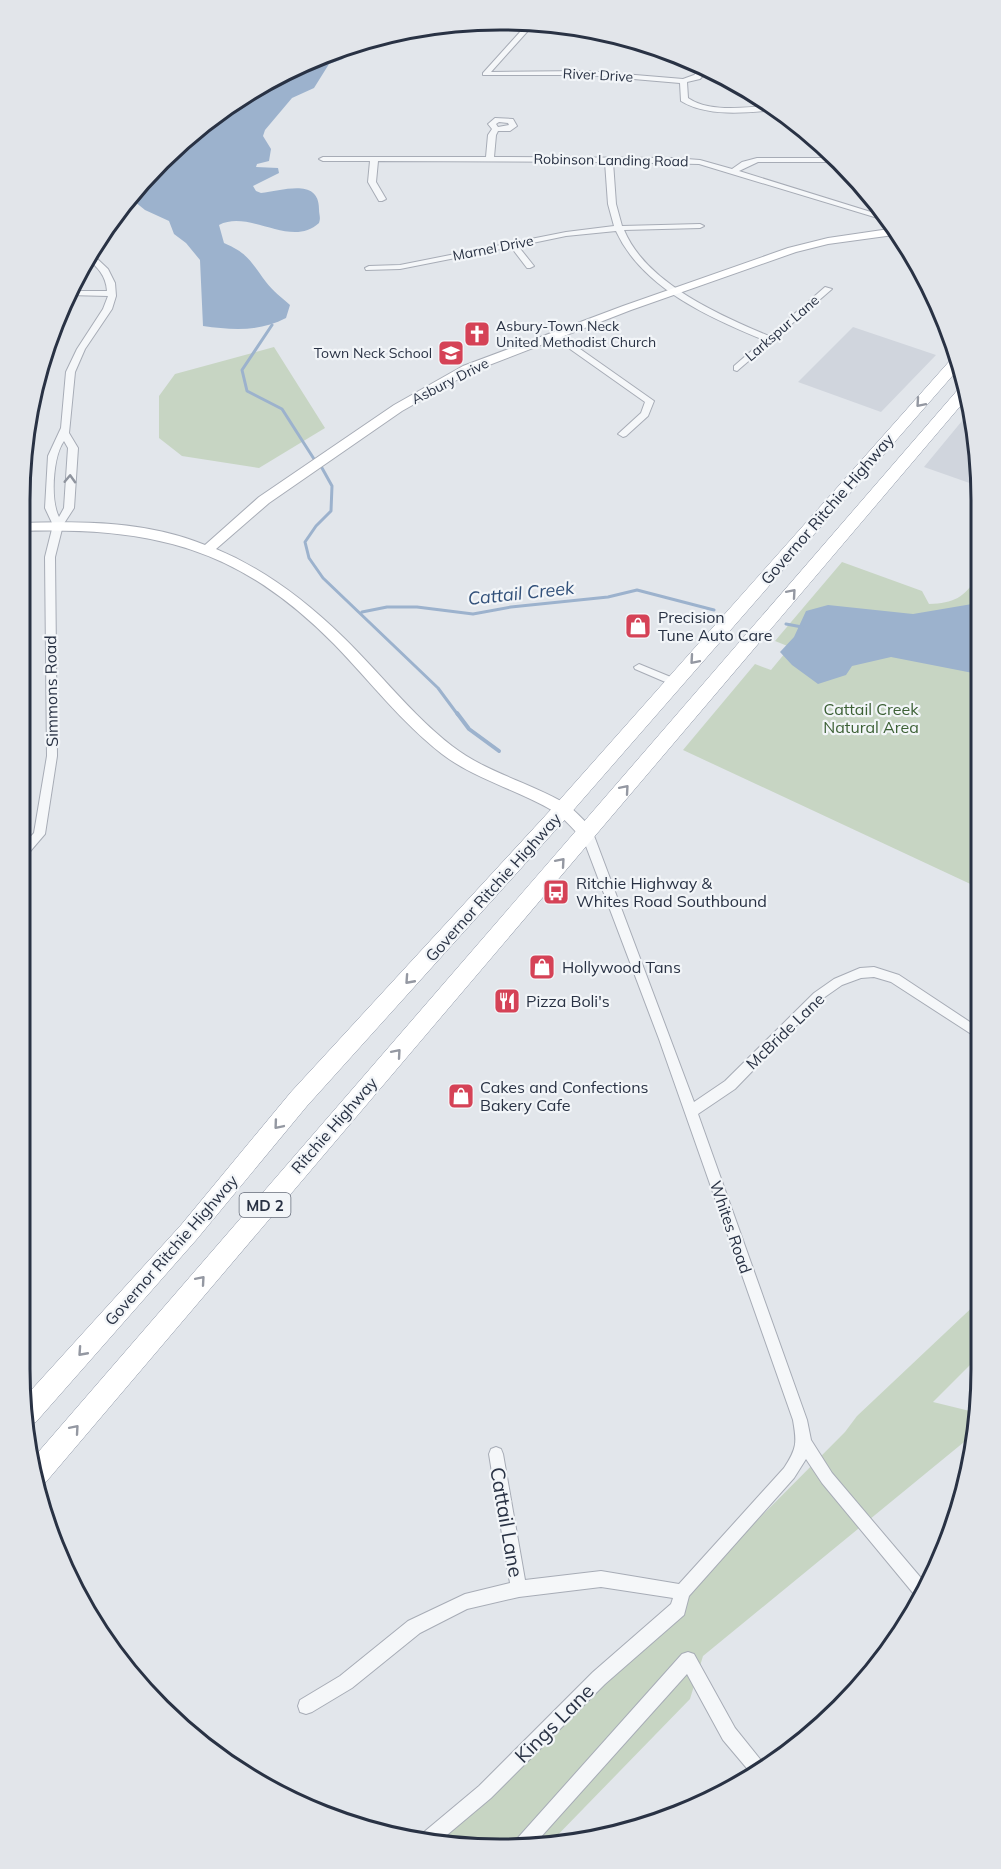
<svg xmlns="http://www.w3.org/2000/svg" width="1001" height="1869" font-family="Mulish,sans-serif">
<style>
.built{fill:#d0d5dd}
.green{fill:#c7d5c3}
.water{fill:#9cb2cd}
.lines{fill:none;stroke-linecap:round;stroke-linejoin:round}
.stream-far1{stroke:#9cb2cd;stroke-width:3}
.stream{stroke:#9cb2cd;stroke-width:4}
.street-casing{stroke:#a7acb6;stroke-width:2}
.secondary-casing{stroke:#a7acb6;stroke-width:2}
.highway-casing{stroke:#8992a3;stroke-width:1}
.street{fill:#f5f7f9;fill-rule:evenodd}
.secondary{fill:#fff;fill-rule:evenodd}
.highway{fill:#fff;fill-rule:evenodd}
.oneway{stroke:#9498a2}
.oneway2{stroke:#8f949e}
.labels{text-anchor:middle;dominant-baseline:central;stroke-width:4.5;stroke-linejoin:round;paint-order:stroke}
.far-street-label{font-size:14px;fill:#293244;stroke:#f2f5f8}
.far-poi-label{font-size:14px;fill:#293244;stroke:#f2f5f8;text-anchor:start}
.shield{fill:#f2f5f8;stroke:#656c7a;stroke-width:1.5}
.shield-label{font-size:15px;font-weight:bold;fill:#293244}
.street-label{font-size:16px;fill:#293244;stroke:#f2f5f8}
.poi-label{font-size:16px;fill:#293244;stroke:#f2f5f8;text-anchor:start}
.park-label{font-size:16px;fill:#3d6136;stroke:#f2f5f8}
.water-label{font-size:18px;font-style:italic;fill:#31507a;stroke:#f2f5f8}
.near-street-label{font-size:20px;fill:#293244;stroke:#f2f5f8}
.rim{fill:none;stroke:#293244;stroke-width:3}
</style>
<rect width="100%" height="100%" fill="#e2e6eb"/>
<path class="built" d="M 853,327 L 936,355 L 881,412 L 798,382 Z
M 971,410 L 977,438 L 978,486 L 924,467 Z"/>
<path class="green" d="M 274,347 L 325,428 L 259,468 L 182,456 L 159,438 L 159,396 L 175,374 Z
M 842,562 L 922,591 L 929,604 C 954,603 964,598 978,576 L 979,888 L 683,750 L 755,664 L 771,670 L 790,647 L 775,641 Z
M 980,1300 L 980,1355 L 933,1402 L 978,1413 L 975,1433 L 703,1656 L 690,1699 L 548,1845 L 524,1848 L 519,1839 L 512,1846 L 440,1839 L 845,1432 L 857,1416 Z"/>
<path class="water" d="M 342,49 L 346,54 L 343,59 L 329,64 L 314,88 L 292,98 L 265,130 L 263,136 L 271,149 L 269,161 L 257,164 L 256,167 L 278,168 L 279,173 L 253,186 L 256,191 L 261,193 C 282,191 319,177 319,209 C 319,215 321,217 319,223 C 291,249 250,209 219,225 L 224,243 C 249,254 250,261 266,282 C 272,290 282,298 290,305 L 286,318 C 259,332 232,330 203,326 L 200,260 L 186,243 L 174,234 L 169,221 L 145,210 L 129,197 L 139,184 L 178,147 L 200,137 L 214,115 L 231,105 L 254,96 L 287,69 Z
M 978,603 L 978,674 L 891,657 L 852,666 L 846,675 L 818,684 L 792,665 L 780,652 L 794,637 L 806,611 L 828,605 L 913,614 Z"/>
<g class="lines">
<path class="stream-far1" d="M 272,325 L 242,370 L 247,391 L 282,409 L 314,459
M 322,468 L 332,486 L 331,511 L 316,526 L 305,542 L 309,558 L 323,578 L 438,688 L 458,715
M 362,612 L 387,607 L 417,607 L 473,614 L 511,607 L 608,597 L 637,590 L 714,610
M 786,624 L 802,627"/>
<path class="stream" d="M 457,713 L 469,729 L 499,751"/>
<defs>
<path id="street" d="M 529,22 L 535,23 L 491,72 L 587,71 L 683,79 L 694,75 L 703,67 L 709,69 L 700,79 L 687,82 L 688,98 C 710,113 744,107 770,106 L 775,110 C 746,113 707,117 681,101 L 680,83 L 587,75 L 483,75 L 483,73 Z
M 495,118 L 513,119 L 517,126 L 510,131 L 498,131 L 496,135 L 494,157 L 673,158 L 700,160 L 732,169 L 742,162 L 757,158 L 837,158 L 842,162 L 758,162 L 739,171 L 887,217 L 891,222 L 699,164 L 613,162 L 616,204 L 622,226 L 700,224 L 704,226 L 700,228 L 624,230 C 646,283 719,315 769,336 L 825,287 L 832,289 L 737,371 L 734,370 L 734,366 L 764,340 C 710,318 642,288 616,231 L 566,236 L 518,246 L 534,266 L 530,268 L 527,268 L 511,247 L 400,269 L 366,270 L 365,268 L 369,266 L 400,265 L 566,232 L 614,226 L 608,204 L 605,162 L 378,161 L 376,182 L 386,199 L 382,201 L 379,201 L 368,182 L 370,161 L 323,161 L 319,159 L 323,157 L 486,157 L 488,135 L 492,129 L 488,124 ZM 499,122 L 508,123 L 509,125 L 498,127 L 496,124 Z
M 90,252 L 108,269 L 115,283 L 116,296 L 112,309 L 85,349 L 75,372 L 69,433 L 78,448 L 74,508 L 63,525 L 55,557 L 57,756 L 45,834 L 27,855 L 20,855 L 20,848 L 34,833 L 47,756 L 45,557 L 53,525 L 45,508 L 48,456 L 61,428 L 66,372 L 77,349 L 103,309 L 108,296 L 69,295 L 71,291 L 107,291 C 106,275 97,267 86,257 ZM 64,441 L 68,448 L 64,508 L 59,517 C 50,500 53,456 64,441 Z
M 556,332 L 654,401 L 648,416 L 626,436 L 623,437 L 618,434 L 641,413 L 645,402 L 553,337 L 553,333 Z
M 639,664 L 678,680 L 679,682 L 678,684 L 670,684 L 635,669 L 634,667 Z
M 587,829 L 593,833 L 694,1102 L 725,1081 L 814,993 L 834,979 L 860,968 L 874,967 L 899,975 L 979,1028 L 979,1039 L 891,982 L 874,977 L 861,978 L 842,985 L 822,999 L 735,1089 L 698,1114 L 807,1420 L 811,1440 L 832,1473 L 927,1585 L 921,1600 L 918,1599 L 822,1483 L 806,1459 L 794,1478 L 689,1596 L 684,1615 L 605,1684 L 491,1798 L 441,1840 L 422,1838 L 424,1832 L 479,1786 L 593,1672 L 671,1604 L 673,1598 L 601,1587 L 519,1597 L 467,1609 L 420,1633 L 352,1688 L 312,1712 L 306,1714 L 300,1712 L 298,1706 L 300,1700 L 340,1676 L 408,1621 L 465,1594 L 510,1583 L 489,1454 L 491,1449 L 496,1447 L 501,1449 L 503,1454 L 525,1580 L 601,1571 L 679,1584 L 784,1468 C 797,1448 797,1443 793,1420 L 659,1039 L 581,833 Z
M 688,1652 L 694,1654 L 735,1728 L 764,1764 L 750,1772 L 723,1740 L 687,1674 L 531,1848 L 513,1847 L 515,1841 L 682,1654 Z"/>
<path id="secondary" d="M 896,228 L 901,234 L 828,244 L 796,252 L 631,310 L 471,372 L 402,411 L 269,503 L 216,549 C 264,569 305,600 343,637 C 380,673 411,714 452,746 C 487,773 529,782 566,804 C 576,811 584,821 593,829 L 595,833 L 593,837 L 581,837 C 573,829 565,819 555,812 C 519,790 476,780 442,754 C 401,722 370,681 334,644 C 238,547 153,527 20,531 L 20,523 C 82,521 147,521 205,545 L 259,497 L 394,405 L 463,366 L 623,306 L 788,248 L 828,238 Z"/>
<path id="highway" d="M 958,355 L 961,366 L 570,814 L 307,1106 L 197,1239 L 36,1422 L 29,1425 L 24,1398 L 181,1225 L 291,1092 L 556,804 L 954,356 Z
M 965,385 L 968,397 L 46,1482 L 39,1485 L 34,1457 L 961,386 Z"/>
</defs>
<use href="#street" class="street-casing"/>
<use href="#secondary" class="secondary-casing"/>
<use href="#highway" class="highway-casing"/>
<use href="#street" class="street"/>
<use href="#secondary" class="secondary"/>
<use href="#highway" class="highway"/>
</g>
<defs><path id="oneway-chevron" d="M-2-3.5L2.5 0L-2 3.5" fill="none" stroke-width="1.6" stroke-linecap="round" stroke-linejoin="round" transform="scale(1.5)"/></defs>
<g class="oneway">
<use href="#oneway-chevron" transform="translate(920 403) rotate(131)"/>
<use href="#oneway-chevron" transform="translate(792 593) rotate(-49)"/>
<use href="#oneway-chevron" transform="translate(694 660) rotate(131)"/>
<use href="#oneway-chevron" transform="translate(625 789) rotate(-49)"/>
<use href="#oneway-chevron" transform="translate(561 862) rotate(-49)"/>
<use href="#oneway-chevron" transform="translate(409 980) rotate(132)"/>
<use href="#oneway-chevron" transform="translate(397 1053) rotate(-49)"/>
<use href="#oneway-chevron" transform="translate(278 1125) rotate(130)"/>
<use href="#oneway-chevron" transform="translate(201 1280) rotate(-49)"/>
<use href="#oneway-chevron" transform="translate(82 1352) rotate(132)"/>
<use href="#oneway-chevron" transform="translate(75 1429) rotate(-49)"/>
</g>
<use class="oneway2" href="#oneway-chevron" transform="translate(70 479) rotate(-88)"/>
<defs>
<symbol id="church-square" viewBox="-11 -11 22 22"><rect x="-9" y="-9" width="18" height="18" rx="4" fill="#d54256" stroke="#f2f5f8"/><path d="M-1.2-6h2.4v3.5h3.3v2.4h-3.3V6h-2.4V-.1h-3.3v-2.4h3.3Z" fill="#fff"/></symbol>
<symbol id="school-square" viewBox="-11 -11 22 22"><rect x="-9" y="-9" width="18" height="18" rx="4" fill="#d54256" stroke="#f2f5f8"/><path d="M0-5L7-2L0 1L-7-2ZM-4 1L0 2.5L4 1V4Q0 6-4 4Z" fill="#fff"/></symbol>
<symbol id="shop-square" viewBox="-11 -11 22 22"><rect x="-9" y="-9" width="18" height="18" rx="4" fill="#d54256" stroke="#f2f5f8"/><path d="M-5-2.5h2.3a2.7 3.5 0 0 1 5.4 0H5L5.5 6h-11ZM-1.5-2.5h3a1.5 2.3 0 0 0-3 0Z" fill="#fff"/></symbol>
<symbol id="bus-square" viewBox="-11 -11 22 22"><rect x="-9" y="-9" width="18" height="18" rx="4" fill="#d54256" stroke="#f2f5f8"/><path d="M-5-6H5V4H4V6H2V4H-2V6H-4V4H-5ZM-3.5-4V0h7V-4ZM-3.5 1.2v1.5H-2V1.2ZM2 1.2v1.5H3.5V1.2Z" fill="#fff"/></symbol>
<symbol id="restaurant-square" viewBox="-11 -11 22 22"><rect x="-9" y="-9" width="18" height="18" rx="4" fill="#d54256" stroke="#f2f5f8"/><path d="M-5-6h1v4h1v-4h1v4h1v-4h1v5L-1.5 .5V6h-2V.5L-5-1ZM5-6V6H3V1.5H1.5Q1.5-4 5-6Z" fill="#fff"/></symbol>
</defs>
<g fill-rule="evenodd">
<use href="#church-square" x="462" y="319" width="30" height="30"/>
<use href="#school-square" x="436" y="338" width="30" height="30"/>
<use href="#shop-square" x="623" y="611" width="30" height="30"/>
<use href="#bus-square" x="541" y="877" width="30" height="30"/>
<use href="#shop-square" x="527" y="952" width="30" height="30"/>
<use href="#restaurant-square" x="492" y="986" width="30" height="30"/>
<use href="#shop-square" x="446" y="1081" width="30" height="30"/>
</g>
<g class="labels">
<g class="far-street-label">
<text transform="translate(598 75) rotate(3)">River Drive</text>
<text transform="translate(611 160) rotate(1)">Robinson Landing Road</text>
<text transform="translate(493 248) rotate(-11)">Marnel Drive</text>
<text transform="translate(782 328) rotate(-41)">Larkspur Lane</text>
<text transform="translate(450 381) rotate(-27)">Asbury Drive</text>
</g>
<g class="far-poi-label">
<text x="496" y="326">Asbury-Town Neck<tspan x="496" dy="16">United Methodist Church</tspan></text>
<text x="432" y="353" text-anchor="end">Town Neck School</text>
</g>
<rect class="shield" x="239.5" y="1193" width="51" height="24" rx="4.5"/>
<g class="shield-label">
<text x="265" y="1205">MD 2</text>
</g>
<g class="street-label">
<text transform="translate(827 509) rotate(-49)">Governor Ritchie Highway</text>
<text transform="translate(51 691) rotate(-91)">Simmons Road</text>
<text transform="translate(493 887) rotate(-48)">Governor Ritchie Highway</text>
<text transform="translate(785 1031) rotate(-44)">McBride Lane</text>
<text transform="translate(334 1125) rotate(-49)">Ritchie Highway</text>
<text transform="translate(731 1227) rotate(71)">Whites Road</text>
<text transform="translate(171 1250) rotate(-49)">Governor Ritchie Highway</text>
</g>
<g class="poi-label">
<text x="658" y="617">Precision<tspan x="658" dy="18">Tune Auto Care</tspan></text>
<text x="576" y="883">Ritchie Highway &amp;<tspan x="576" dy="18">Whites Road Southbound</tspan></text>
<text x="562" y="967">Hollywood Tans</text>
<text x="526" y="1001">Pizza Boli's</text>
<text x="480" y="1087">Cakes and Confections<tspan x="480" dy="18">Bakery Cafe</tspan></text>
</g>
<g class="park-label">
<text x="871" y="709">Cattail Creek<tspan x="871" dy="18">Natural Area</tspan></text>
</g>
<g class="water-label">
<text transform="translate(521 593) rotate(-6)">Cattail Creek</text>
</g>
<g class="near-street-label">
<text transform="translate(507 1522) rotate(80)">Cattail Lane</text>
<text transform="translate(554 1723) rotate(-45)">Kings Lane</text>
</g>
</g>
<path d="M0 0H1001V1869H0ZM500 30H501A470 470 0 0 1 971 500V1369A470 470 0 0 1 501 1839H500A470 470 0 0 1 30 1369V500A470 470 0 0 1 500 30Z" fill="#e2e5ea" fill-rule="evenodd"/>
<path class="rim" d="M500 30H501A470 470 0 0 1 971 500V1369A470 470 0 0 1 501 1839H500A470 470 0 0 1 30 1369V500A470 470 0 0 1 500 30Z"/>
</svg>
